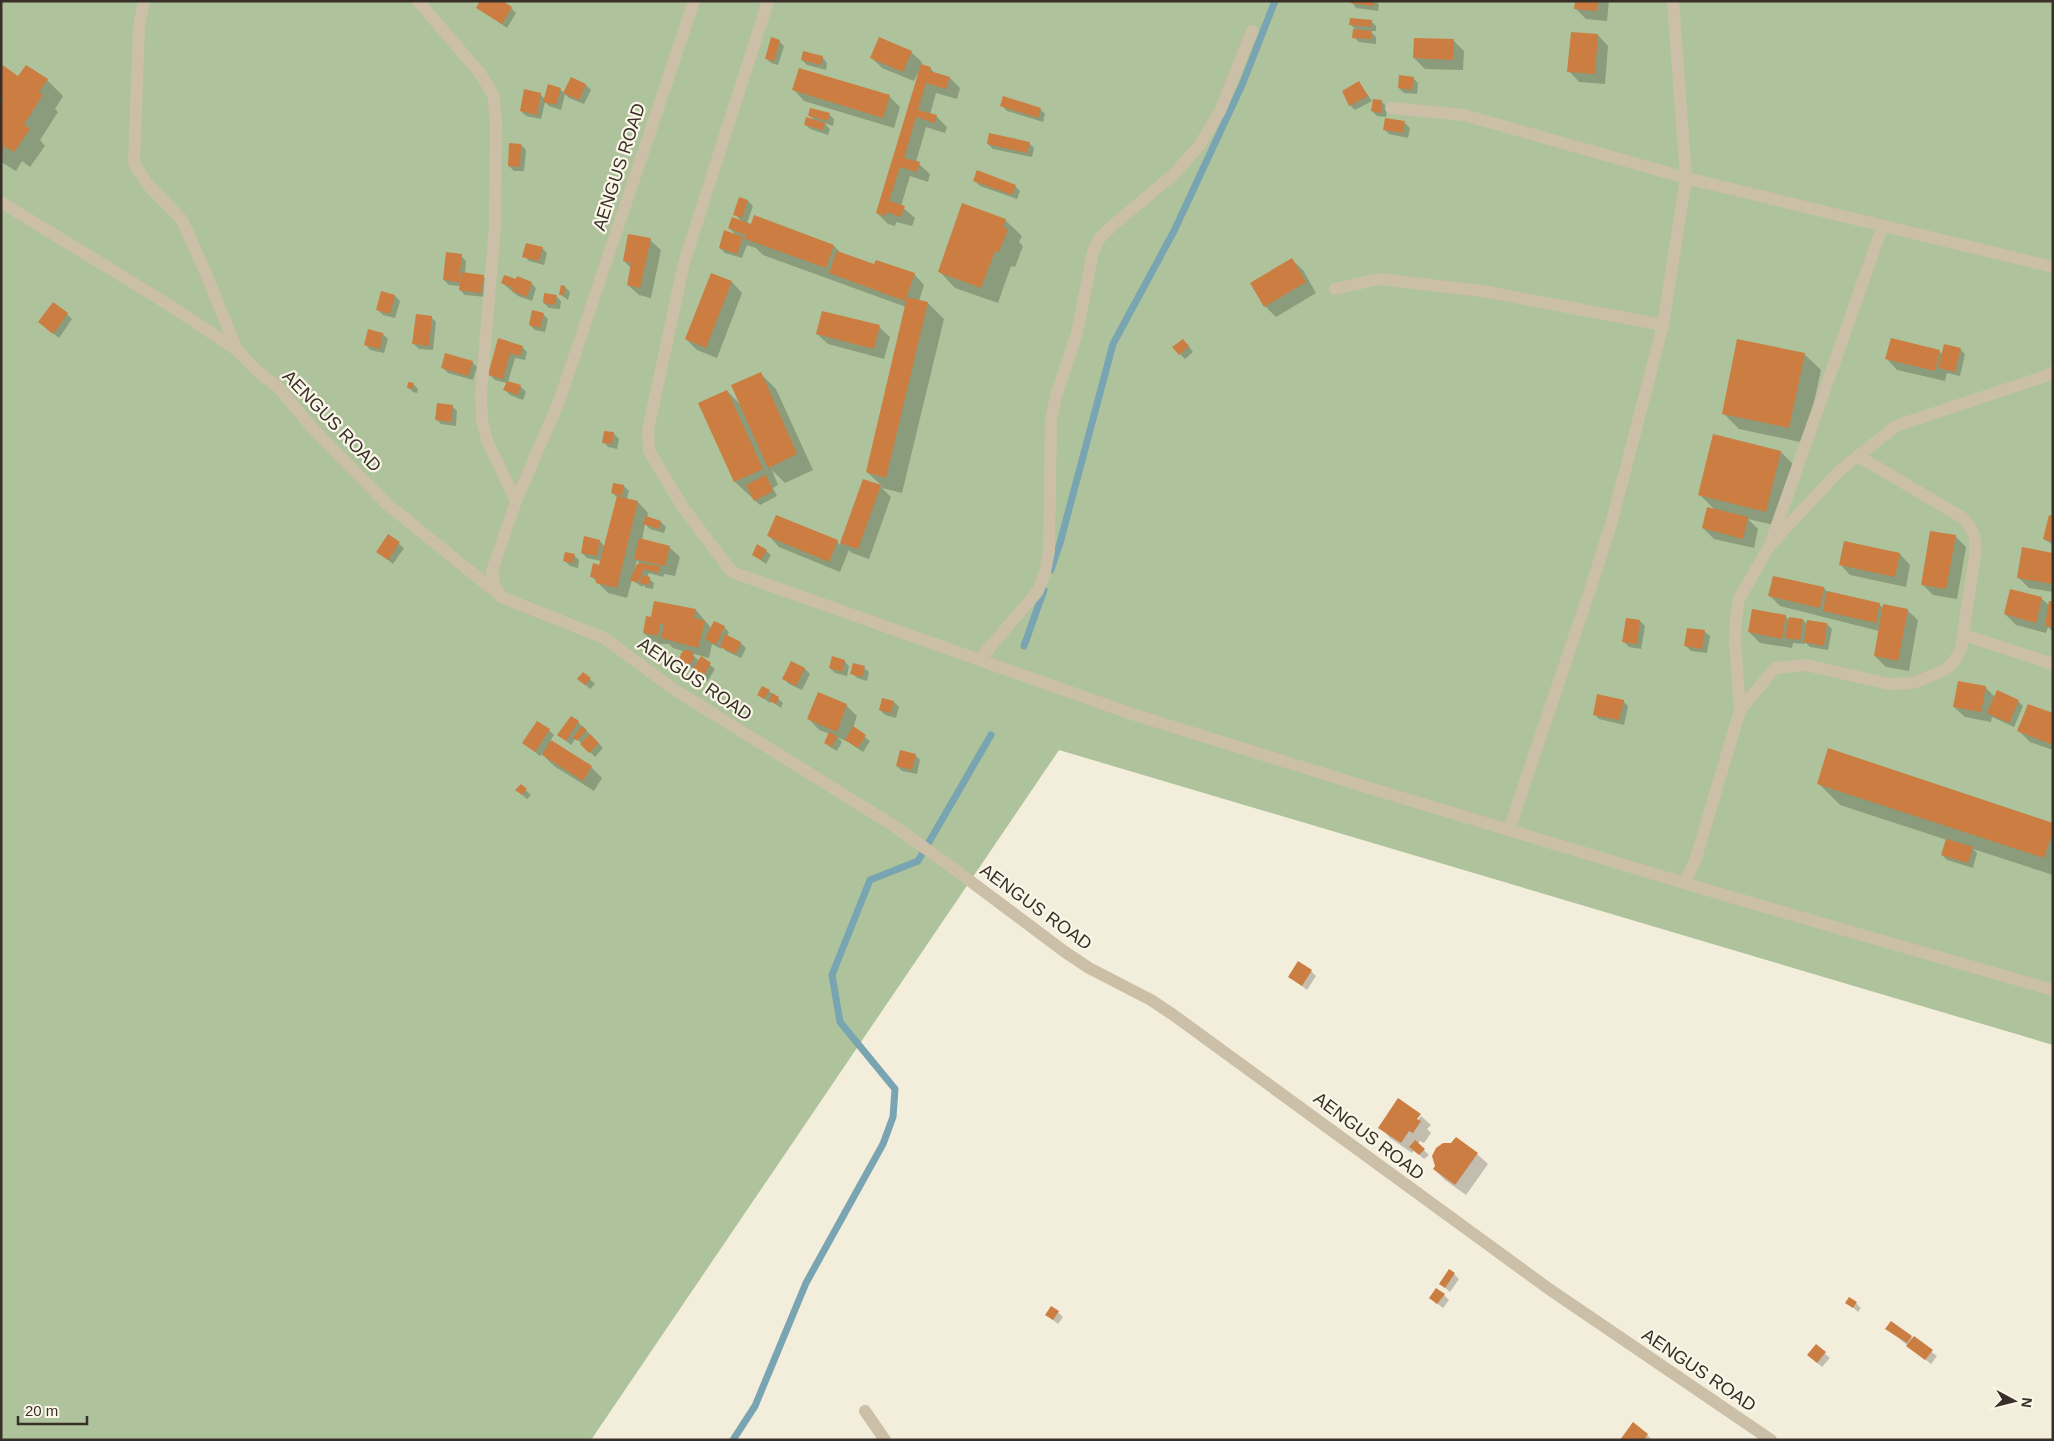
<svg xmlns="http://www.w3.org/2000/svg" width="2054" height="1441" font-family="Arial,sans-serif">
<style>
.green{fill:#aec39b}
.shadow{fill:#0003;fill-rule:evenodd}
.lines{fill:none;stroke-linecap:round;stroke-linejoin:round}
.stream{stroke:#79a4b2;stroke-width:7}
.building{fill:#cc7d41}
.minor{stroke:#ccbfa7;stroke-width:12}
.labels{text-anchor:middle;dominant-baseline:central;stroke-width:4.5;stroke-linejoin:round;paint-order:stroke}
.street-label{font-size:18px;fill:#383028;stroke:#faf6e8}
</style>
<rect width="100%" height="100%" fill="#f3eddb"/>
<path class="green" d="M 1,1 L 2053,1 L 2053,1045 L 1059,750 L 591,1440 L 1,1440 Z"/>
<path class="shadow" d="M 1351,1 L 1376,1 L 1379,5 L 1378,11 L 1356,8 Z
M 1576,1 L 1609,1 L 1607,21 L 1586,19 L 1575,8 Z
M 478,8 L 511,8 L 516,13 L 507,28 Z
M 1371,21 L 1376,26 L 1376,31 L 1370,31 L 1376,37 L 1376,44 L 1359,42 L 1354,37 L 1357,31 L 1351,25 Z
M 1598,35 L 1608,46 L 1605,84 L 1579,82 L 1569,71 Z
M 1453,40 L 1464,51 L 1463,70 L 1425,69 L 1414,58 Z
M 779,41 L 784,46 L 778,65 L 771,63 L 766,58 Z
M 911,52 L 922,62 L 921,66 L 931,69 L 936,74 L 950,78 L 960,88 L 957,99 L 936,93 L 930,115 L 936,116 L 947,127 L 945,133 L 926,127 L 916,162 L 919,164 L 930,174 L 928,182 L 910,176 L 901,206 L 915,218 L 912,226 L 896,222 L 895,226 L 888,224 L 877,213 L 919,74 L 918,73 L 914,81 L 882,68 L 872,58 Z
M 823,58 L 827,63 L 826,70 L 807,65 L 802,60 Z
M 1,65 L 19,78 L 47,80 L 63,96 L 55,109 L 58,112 L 40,140 L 45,146 L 30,167 L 22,161 L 16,171 L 1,162 L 1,106 L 3,102 L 1,100 Z
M 571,78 L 586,85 L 591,90 L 584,104 L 569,98 L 565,94 L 561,110 L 549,106 L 545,102 L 541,119 L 526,116 L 521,111 L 540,94 L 545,99 L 560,89 L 564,93 Z
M 1413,78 L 1418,83 L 1417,94 L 1404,93 L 1399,88 Z
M 1359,83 L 1372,101 L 1355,110 L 1350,105 Z
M 794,90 L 889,96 L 900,107 L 894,128 L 804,101 Z
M 1374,101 L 1382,102 L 1387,107 L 1386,117 L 1377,116 L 1372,111 Z
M 1002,106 L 1040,109 L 1045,114 L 1043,122 L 1007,111 Z
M 829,114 L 834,119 L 833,126 L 824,123 L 830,129 L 828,135 L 810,129 L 805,124 L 815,121 L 810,116 Z
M 1405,123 L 1410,128 L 1408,138 L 1389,134 L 1384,129 Z
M 1029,143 L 1034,148 L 1032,157 L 993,149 L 988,144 Z
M 521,145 L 526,150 L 524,171 L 514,171 L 509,166 Z
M 975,181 L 1015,186 L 1020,191 L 1017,199 L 980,186 Z
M 740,198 L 748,201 L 753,206 L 747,223 L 834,246 L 842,254 L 875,266 L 914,274 L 924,285 L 919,301 L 928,303 L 944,319 L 902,493 L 882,488 L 891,497 L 869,559 L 852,553 L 849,550 L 840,572 L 779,547 L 769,536 L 837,541 L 840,545 L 864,481 L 883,487 L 867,472 L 906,307 L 763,255 L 756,248 L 747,245 L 742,258 L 725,253 L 720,248 L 737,236 L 729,228 L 742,222 L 735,214 Z
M 1005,220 L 1022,236 L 1019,242 L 1023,246 L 1015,267 L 1011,266 L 998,303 L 955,288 L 939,271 Z
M 650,240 L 661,250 L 651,298 L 639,295 L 628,285 L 631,268 L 624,261 Z
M 542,248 L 547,253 L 544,265 L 529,261 L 524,256 Z
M 461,256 L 466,261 L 465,274 L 483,276 L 488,281 L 486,297 L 465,295 L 460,290 L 461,286 L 449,285 L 444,280 Z
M 1292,260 L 1303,270 L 1316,293 L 1276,317 L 1265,306 Z
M 712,274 L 732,282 L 742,293 L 717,358 L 697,350 L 686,339 Z
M 502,283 L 531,283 L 536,288 L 532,301 L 518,296 Z
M 565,287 L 570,292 L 568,300 L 561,295 Z
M 382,292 L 395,296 L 400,301 L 395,318 L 383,315 L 378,310 Z
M 556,296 L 561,301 L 560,309 L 549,308 L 544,303 Z
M 67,314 L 72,319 L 59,338 L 39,322 Z
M 543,314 L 548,319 L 545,332 L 535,330 L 530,325 Z
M 431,317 L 436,322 L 433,350 L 419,349 L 414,344 Z
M 879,327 L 890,337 L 884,359 L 828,344 L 817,334 Z
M 383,334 L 388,339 L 384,353 L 370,350 L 366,345 Z
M 499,340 L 522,347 L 527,352 L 525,360 L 515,358 L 508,382 L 521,387 L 526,392 L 523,400 L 510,395 L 505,390 L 507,383 L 495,380 L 490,375 Z
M 1188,345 L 1193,352 L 1185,359 L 1180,354 Z
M 1960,349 L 1965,354 L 1960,376 L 1947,373 L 1945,381 L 1897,370 L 1887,359 L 1939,351 L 1943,355 Z
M 1804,354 L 1821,370 L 1805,443 L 1739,429 L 1723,413 Z
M 472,362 L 477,367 L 473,380 L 448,373 L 443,368 Z
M 760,373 L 776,389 L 813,470 L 785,483 L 772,470 L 778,485 L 773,488 L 777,496 L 760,505 L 735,482 L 700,403 L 727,391 L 741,405 Z
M 413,384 L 418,389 L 417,393 L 413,392 L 408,387 Z
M 452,406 L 457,411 L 456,426 L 441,424 L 436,419 Z
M 614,434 L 619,439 L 617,449 L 608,447 L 604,442 Z
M 1714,436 L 1781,452 L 1797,468 L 1782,527 L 1748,519 L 1758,529 L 1754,548 L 1714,539 L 1703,528 L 1715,510 L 1700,495 Z
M 624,486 L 629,491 L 627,499 L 638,502 L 648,513 L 647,518 L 661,522 L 666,527 L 664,533 L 650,529 L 645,524 L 642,540 L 669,547 L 680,557 L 675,576 L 664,574 L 663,577 L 649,573 L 647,577 L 654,583 L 653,589 L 646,588 L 643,585 L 642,587 L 632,580 L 627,598 L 608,593 L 591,576 L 600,566 L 601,561 L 587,558 L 582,553 L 600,541 L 605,547 L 618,498 L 612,493 ZM 637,560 L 640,564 L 634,572 Z
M 2053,517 L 2053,545 L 2044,539 Z
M 388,536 L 404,548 L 393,564 L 378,552 Z
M 1955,536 L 1966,547 L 1957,599 L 1933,595 L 1922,584 Z
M 1845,542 L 1900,554 L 1910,565 L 1906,587 L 1850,575 L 1840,564 Z
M 766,551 L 771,555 L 766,564 L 753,555 Z
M 2053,554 L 2053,592 L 2029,588 L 2018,577 Z
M 574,555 L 579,560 L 578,568 L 570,566 L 565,561 Z
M 1824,588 L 1828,593 L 1879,604 L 1883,608 L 1907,610 L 1918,620 L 1909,671 L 1886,667 L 1875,656 L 1879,631 L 1780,606 L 1770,596 Z
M 2011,590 L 2042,599 L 2050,606 L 2053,602 L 2053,632 L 2048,627 L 2046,633 L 2016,625 L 2005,614 Z
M 696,610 L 712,629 L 724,627 L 729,632 L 727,636 L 741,643 L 746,648 L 741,658 L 726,651 L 722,647 L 721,649 L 712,644 L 709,658 L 691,653 L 699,661 L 701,658 L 715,669 L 707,682 L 693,671 L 695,668 L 690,668 L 685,663 L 682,656 L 686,652 L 673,648 L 669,644 L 655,644 L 644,633 L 647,618 Z
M 1785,616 L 1789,620 L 1803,620 L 1808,625 L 1808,621 L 1827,624 L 1832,629 L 1828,650 L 1810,647 L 1805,642 L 1805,644 L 1793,643 L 1792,648 L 1760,643 L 1749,632 Z
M 1640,621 L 1645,626 L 1641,649 L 1629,647 L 1624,642 Z
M 1688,629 L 1705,632 L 1710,636 L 1707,653 L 1691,651 L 1686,646 Z
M 844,661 L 849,666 L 847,676 L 835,673 L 830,668 Z
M 792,663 L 805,669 L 810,674 L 802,690 L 789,684 L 784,679 Z
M 864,668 L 869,672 L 867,681 L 857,678 L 852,673 Z
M 583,673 L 595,684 L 590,689 L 579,679 Z
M 1985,687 L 1995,697 L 2018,701 L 2023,706 L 2014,727 L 1992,717 L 1991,722 L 1965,717 L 1954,707 Z
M 769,691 L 783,703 L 781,708 L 771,701 L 770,703 L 758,694 Z
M 883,699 L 894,702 L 899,707 L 896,718 L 885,715 L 880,710 Z
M 1623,701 L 1628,706 L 1624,725 L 1599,719 L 1594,714 Z
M 846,705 L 857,716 L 853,728 L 870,741 L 863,752 L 848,742 L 837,737 L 842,742 L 837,751 L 830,747 L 825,742 L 830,734 L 819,730 L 809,719 Z
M 2053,714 L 2053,750 L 2030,742 L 2019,731 Z
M 571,718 L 578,722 L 603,748 L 595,757 L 576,738 L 571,745 L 559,735 Z
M 549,730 L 554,735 L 550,741 L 591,767 L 602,778 L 594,791 L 554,766 L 542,754 L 540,756 L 524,743 Z
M 915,755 L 920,760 L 917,774 L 902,771 L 897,766 Z
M 1818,783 L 2053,824 L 2053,875 L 1973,849 L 1977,853 L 1973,868 L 1947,860 L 1942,855 L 1947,840 L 1840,805 Z
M 521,786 L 531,795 L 527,799 L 517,790 Z
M 1311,971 L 1316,976 L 1307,990 L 1290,977 Z
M 1398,1100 L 1420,1115 L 1418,1115 L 1414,1125 L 1421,1116 L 1431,1125 L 1427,1129 L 1431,1133 L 1424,1143 L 1420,1141 L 1418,1144 L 1429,1155 L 1424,1159 L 1414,1150 L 1412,1153 L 1390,1138 L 1380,1127 Z
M 1477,1154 L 1488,1164 L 1466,1195 L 1445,1180 L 1434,1169 Z
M 1450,1270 L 1459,1279 L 1450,1292 L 1440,1283 Z
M 1444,1295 L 1449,1300 L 1443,1308 L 1430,1298 Z
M 1847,1302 L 1856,1303 L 1861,1308 L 1858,1312 Z
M 1058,1312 L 1063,1317 L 1058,1324 L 1046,1314 Z
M 1887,1329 L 1911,1337 L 1937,1356 L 1931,1364 Z
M 1816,1346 L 1830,1358 L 1822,1367 L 1814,1360 Z
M 1647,1435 L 1652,1440 L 1621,1440 Z"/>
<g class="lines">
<path class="stream" d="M 1051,570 L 1060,543 L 1113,344 L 1174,231 L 1242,85 L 1275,1
M 1024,646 L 1044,590
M 733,1440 L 755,1406 L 806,1283 L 883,1144 L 893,1117 L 895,1089 L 840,1022 L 832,975 L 870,880 L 918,861 L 991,735"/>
</g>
<path class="building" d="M 480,1 L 503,1 L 512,7 L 502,24 L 476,8 Z
M 1350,1 L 1374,1 L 1374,6 L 1350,3 Z
M 1575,1 L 1598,1 L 1597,11 L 1574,9 Z
M 1350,18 L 1372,20 L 1371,27 L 1349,25 Z
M 1353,29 L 1372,31 L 1371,39 L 1352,38 Z
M 1571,32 L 1598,34 L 1595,74 L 1567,72 Z
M 771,37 L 780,40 L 774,61 L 765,59 Z
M 879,37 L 912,51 L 903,72 L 870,58 Z
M 1414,38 L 1454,39 L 1453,60 L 1413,58 Z
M 803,51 L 823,56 L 821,65 L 801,60 Z
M 1,64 L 18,76 L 26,65 L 48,79 L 39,92 L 43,95 L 24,124 L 30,129 L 14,152 L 5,146 L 1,153 L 1,103 L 4,99 L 1,97 Z
M 921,64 L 931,67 L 930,71 L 950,77 L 946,89 L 926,83 L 918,110 L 937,115 L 935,123 L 916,117 L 904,158 L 920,162 L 917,172 L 900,167 L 889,201 L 905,206 L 901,217 L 886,212 L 885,216 L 876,213 Z
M 799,68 L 890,95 L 883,118 L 792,90 Z
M 1399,75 L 1414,77 L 1412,90 L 1398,88 Z
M 571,77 L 586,84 L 579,100 L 563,93 Z
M 1359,81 L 1368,96 L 1349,106 L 1342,91 Z
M 548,84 L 561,88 L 556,105 L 543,102 Z
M 524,89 L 541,93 L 537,115 L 520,111 Z
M 1003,96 L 1041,108 L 1038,118 L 1000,106 Z
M 1373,99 L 1382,100 L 1381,113 L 1371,111 Z
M 810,108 L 830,113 L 828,121 L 808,116 Z
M 806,117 L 825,123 L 823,130 L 804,125 Z
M 1385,118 L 1405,121 L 1403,133 L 1383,130 Z
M 989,133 L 1030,142 L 1027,153 L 987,144 Z
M 509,143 L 521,144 L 520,167 L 508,166 Z
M 977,170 L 1016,185 L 1012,195 L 973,181 Z
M 739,197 L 748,200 L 742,218 L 733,215 Z
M 962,203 L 1006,219 L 1003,227 L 1008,229 L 999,252 L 995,251 L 981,288 L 938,272 Z
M 754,215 L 834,245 L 826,268 L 745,239 L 746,235 L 728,228 L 732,217 L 751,224 Z
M 724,230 L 743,237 L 737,254 L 719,248 Z
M 628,234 L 651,238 L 640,288 L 627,285 L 631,263 L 623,261 Z
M 526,243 L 543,247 L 539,261 L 522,257 Z
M 837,251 L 874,264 L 876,260 L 915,273 L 905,301 L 829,273 Z
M 446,252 L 462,254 L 459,282 L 443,280 Z
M 1292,258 L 1306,282 L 1264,307 L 1250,283 Z
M 461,272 L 484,275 L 481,293 L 459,290 Z
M 711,273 L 732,281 L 706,348 L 685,339 Z
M 504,275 L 516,279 L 517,276 L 532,282 L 527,297 L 512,291 L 513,288 L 501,283 Z
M 561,285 L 565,286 L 564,295 L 559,295 Z
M 381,291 L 395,295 L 390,314 L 376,310 Z
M 544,293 L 557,295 L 555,305 L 543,303 Z
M 907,297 L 928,302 L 886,478 L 866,472 Z
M 53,302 L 68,313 L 53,334 L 38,322 Z
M 532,310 L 544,313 L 540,328 L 529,325 Z
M 822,311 L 880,325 L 874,349 L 816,334 Z
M 416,314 L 432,316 L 429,346 L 412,344 Z
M 368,329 L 383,333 L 380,349 L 364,345 Z
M 498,338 L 523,346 L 520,356 L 510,353 L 503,379 L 488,375 Z
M 1891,338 L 1940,350 L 1935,371 L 1885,359 Z
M 1183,339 L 1189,346 L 1179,355 L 1172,347 Z
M 1737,339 L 1805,353 L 1789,428 L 1722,414 Z
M 1944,344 L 1961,348 L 1955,372 L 1938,368 Z
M 445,353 L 473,361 L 468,376 L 441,368 Z
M 761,372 L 797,454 L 768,468 L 731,385 Z
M 507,381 L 521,385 L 518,395 L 503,390 Z
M 408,382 L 414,383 L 412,389 L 407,388 Z
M 727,390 L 763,469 L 734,482 L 698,403 Z
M 437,403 L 453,405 L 451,422 L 435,420 Z
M 604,431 L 614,432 L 612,444 L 602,443 Z
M 1713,434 L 1781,451 L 1766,512 L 1698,495 Z
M 766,475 L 773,491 L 754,501 L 746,485 Z
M 863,479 L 881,485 L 858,549 L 840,543 Z
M 613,483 L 624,485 L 622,496 L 611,493 Z
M 617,496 L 638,501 L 617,588 L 596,583 L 596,578 L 590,577 L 593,563 L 599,565 Z
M 1707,507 L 1748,517 L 1743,539 L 1702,528 Z
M 776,515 L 838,540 L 829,562 L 767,536 Z
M 2049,515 L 2053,516 L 2053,542 L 2043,539 Z
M 646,516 L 661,521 L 659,529 L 643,524 Z
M 1930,531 L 1956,535 L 1946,589 L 1921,585 Z
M 388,534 L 400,542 L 388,560 L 376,552 Z
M 584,536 L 600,540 L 597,556 L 581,553 Z
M 639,538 L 670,546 L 665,566 L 634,559 Z
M 1844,541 L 1900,553 L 1895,577 L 1839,565 Z
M 757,544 L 767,550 L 761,560 L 752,555 Z
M 2022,547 L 2053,553 L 2053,584 L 2017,578 Z
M 565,552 L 575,554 L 573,563 L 563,561 Z
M 640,563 L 660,566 L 658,573 L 644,569 L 637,583 L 630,580 L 637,564 Z
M 641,575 L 650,577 L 649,585 L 640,583 Z
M 1773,576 L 1824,587 L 1820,608 L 1768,596 Z
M 2010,589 L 2042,597 L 2036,623 L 2004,614 Z
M 1827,591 L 1880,603 L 1876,623 L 1823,611 Z
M 654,601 L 696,609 L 694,618 L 705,621 L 698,648 L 661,638 L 664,624 L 660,624 L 658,636 L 643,633 L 646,616 L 651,617 Z
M 2049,601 L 2053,601 L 2053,627 L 2045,626 Z
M 1883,604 L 1908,609 L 1898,661 L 1874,656 Z
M 1752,609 L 1786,615 L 1782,639 L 1748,632 Z
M 1789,617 L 1803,619 L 1800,640 L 1785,638 Z
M 1626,618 L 1640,620 L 1637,644 L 1622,642 Z
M 1807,620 L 1827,623 L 1824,646 L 1804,642 Z
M 714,621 L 725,626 L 716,645 L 705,639 Z
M 1687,628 L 1705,630 L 1702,649 L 1684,646 Z
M 725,634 L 741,642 L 736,654 L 720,647 Z
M680 657a7 7 0 1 1 14 0a7 7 0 1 1-14 0Z
M 701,656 L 711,663 L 702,678 L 692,671 Z
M 832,656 L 845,660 L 842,672 L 829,668 Z
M 791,661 L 805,668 L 796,686 L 782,679 Z
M 853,663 L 865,666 L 862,677 L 850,674 Z
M 583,672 L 591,678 L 585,685 L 577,679 Z
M 1958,681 L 1986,686 L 1981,712 L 1953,707 Z
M 762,686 L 770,690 L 764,699 L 757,695 Z
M 1997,690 L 2019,700 L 2009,723 L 1987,713 Z
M 818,692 L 847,704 L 837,732 L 807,719 Z
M 772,693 L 779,697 L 776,704 L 769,701 Z
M 1597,694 L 1624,700 L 1619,720 L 1593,715 Z
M 882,698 L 894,701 L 891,713 L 879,710 Z
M 2028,704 L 2053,713 L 2053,738 L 2051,744 L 2017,731 Z
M 571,716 L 579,721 L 566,741 L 557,735 Z
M 537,721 L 550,729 L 535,752 L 522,743 Z
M 582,726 L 587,730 L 577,741 L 573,737 Z
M 853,726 L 866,735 L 858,748 L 845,740 Z
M 829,732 L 837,736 L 832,747 L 824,743 Z
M 590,734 L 599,743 L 589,753 L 580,744 Z
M 551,740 L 592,766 L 583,781 L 542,755 Z
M 1828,748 L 2053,823 L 2053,831 L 2044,858 L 1817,784 Z
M 900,750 L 916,754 L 912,770 L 896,766 Z
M 521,784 L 527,789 L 522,795 L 515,790 Z
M 1946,839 L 1973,847 L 1968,863 L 1941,855 Z
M 1298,961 L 1312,970 L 1302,986 L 1288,977 Z
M 1398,1098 L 1421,1114 L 1417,1119 L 1421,1121 L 1413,1133 L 1409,1131 L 1401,1143 L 1378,1128 Z
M 1456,1137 L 1478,1153 L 1455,1185 L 1433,1169 L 1435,1166 L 1432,1156 L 1436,1148 L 1443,1143 L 1451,1143 Z
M 1415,1140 L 1425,1149 L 1419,1155 L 1409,1147 Z
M 1449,1269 L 1455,1273 L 1445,1288 L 1439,1284 Z
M 1436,1288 L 1445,1294 L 1437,1304 L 1429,1298 Z
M 1849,1297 L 1857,1302 L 1853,1308 L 1845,1303 Z
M 1051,1306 L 1059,1311 L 1053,1320 L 1045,1315 Z
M 1891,1321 L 1912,1336 L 1907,1343 L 1885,1329 Z
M 1914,1336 L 1933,1350 L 1925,1360 L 1906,1346 Z
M 1816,1344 L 1826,1352 L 1817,1363 L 1807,1355 Z
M 1633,1422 L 1648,1434 L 1644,1440 L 1620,1440 Z"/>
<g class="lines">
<path class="minor" d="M 144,1 L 139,26 L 134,163 L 148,185 L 182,220 L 203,267 L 237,350
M 418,1 L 479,72 L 493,94 L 496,122 L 495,226 L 481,395 L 482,420 L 488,443 L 516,501
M 694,1 L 560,399 L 516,501 L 492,571 L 494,584 L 501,597 L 604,638 L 675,690 L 891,824 L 946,863 L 1065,952 L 1089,968 L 1151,1000 L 1172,1014 L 1549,1289 L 1771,1440
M 768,1 L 684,263 L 648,430 L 649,451 L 682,506 L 732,572 L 1132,714 L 1376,790 L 1734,898 L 2053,990
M 1391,108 L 1464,115 L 1686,178 L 2053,267
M 1,202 L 169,305 L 237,350 L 257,371 L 278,387 L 313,429 L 387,504 L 497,593
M 1335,289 L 1378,279 L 1482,291 L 1663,325
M 1772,539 L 1883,225
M 1964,635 L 2053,664
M 979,660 L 1038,591 L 1045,572 L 1049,551 L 1051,420 L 1056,396 L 1077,333 L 1093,252 L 1099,239 L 1113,225 L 1174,174 L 1199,146 L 1220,111 L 1252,31
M 1740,710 L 1735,642 L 1736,619 L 1739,599 L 1770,545 L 1839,471 L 1896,426 L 2046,376 L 2053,372
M 1509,830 L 1592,584 L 1612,521 L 1663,325 L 1686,178 L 1673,1
M 1685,883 L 1696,858 L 1740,710 L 1775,668 L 1806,665 L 1889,684 L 1913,683 L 1943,671 L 1954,662 L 1961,648 L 1975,555 C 1976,537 1975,532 1963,518 L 1858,456
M 865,1411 L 885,1440"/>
</g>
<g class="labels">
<g class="street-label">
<text transform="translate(619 167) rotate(-72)">AENGUS ROAD</text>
<text transform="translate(332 421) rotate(46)">AENGUS ROAD</text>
<text transform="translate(695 679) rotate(34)">AENGUS ROAD</text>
<text transform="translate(1036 907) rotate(36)">AENGUS ROAD</text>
<text transform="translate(1369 1136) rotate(37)">AENGUS ROAD</text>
<text transform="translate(1699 1370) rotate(34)">AENGUS ROAD</text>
</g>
</g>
<rect width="2054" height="1441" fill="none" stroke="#383028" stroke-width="5"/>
<g transform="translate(2014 1401) rotate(97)" stroke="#faf6e8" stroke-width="4" paint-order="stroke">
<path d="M0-4L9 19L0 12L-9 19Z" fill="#383028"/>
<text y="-8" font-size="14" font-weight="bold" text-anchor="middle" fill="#383028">N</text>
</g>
<path d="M18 1416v8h69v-8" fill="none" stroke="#383028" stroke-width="2.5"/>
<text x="25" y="1416" font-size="15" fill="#383028" stroke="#faf6e8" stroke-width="4" paint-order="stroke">20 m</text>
</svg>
